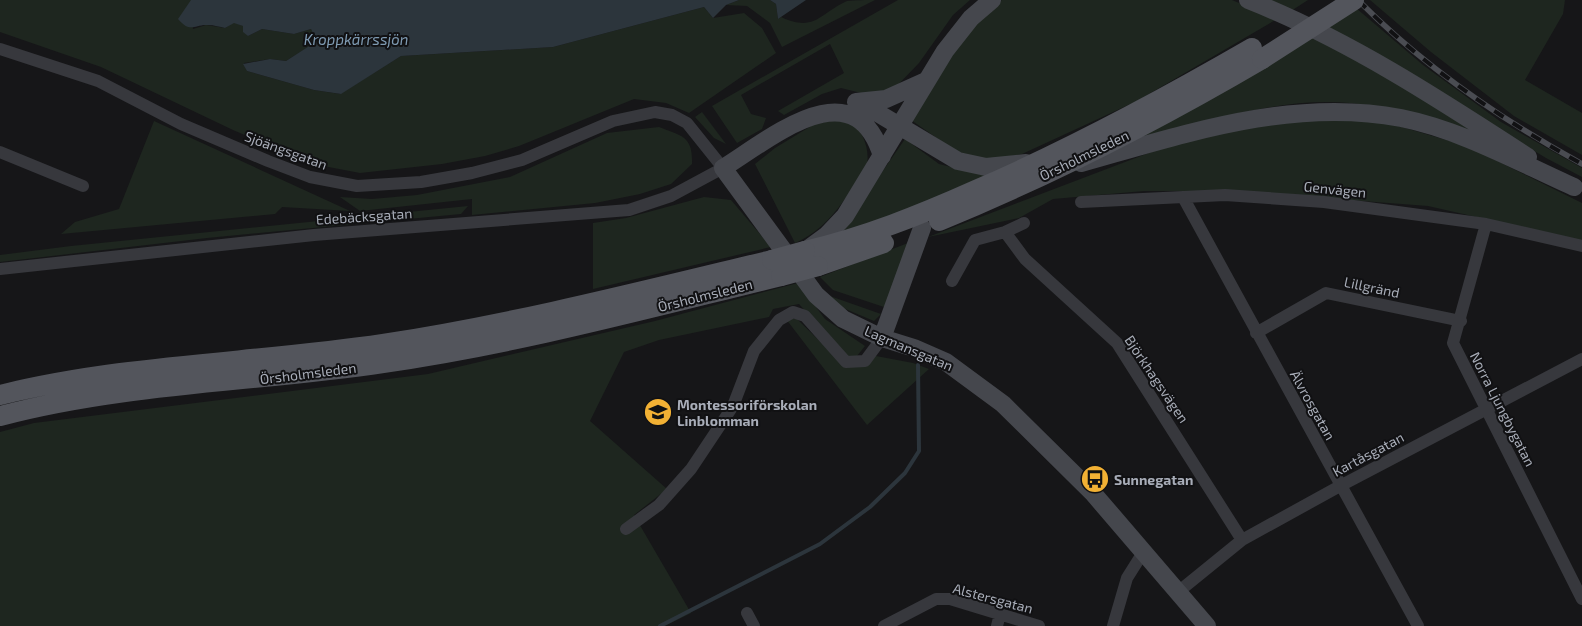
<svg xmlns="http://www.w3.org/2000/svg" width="1582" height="626" font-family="'Exo 2',sans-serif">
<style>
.green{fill:#1e261f}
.water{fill:#2c353c}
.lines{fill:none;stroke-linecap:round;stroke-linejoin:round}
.stream{stroke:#2c353c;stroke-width:4}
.street{stroke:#37383d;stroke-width:12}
.secondary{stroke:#45474d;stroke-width:18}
.primary{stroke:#53555c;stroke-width:20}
.rail-casing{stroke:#4a4c52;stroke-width:5.5}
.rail{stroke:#111113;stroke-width:4;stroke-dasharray:11;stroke-linecap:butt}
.primary-bridge{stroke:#53555c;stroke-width:20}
.labels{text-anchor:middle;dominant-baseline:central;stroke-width:4;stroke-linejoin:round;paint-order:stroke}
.street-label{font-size:14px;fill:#a8adb8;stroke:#111113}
.poi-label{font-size:14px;font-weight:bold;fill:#a8adb8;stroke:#111113;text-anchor:start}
.water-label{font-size:15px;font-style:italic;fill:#7f9bb3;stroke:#111113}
</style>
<rect width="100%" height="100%" fill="#161618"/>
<path class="green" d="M 0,0 L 191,0 L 193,29 L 206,25 L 225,28 L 234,22 L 243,26 L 248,36 L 262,29 L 294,34 L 311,29 L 318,41 L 286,61 L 270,59 L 244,63 L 247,71 L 314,90 L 340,94 L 401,56 L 553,47 L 704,7 L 713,18 L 744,13 L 762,28 L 776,53 L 689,113 L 666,103 L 634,99 L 519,146 L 485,156 L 442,164 L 360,173 L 313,164 L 233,130 L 101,67 L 0,32 Z
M 739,0 L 770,0 L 776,4 L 778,19 L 781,17 C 815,33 820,13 847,1 C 854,0 867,0 875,0 L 782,47 L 770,23 L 747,6 L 726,5 Z
M 898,0 L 970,0 L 953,15 L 919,63 L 893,90 L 869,95 L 841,88 L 822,94 L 784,115 L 778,111 L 844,73 L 830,44 L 741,95 L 751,114 L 766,118 L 762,129 L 737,143 L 712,106 Z
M 1002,0 L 1232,0 L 1277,19 L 1137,101 L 1022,154 L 990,160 L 961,155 L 911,120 C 937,74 956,30 1002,0 Z
M 1265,0 L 1308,0 L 1291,11 Z
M 1370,0 L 1565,0 L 1563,14 L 1525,80 L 1582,113 L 1582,155 L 1514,116 L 1431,52 Z
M 1356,8 L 1423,65 L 1501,122 L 1582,168 L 1582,177 L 1546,158 L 1419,81 L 1326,29 Z
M 1311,37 L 1371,67 L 1483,136 C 1448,126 1413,114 1377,107 C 1291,89 1199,124 1118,150 Z
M 702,112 L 726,144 L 714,138 L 695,117 Z
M 1346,117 L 1395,125 L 1467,146 L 1582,203 L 1582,241 L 1428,206 L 1232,191 L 1144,191 L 1053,199 L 1019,218 L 928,237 L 1175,143 L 1251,124 Z
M 851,119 C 862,132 870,147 867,165 C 867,172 859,179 855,185 C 838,209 823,231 795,243 L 755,164 L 775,148 L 821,120 Z
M 154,121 L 350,211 L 282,207 L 275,214 L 61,234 L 75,222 L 119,209 Z
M 659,127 C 682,136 693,136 692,164 L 671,184 L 640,194 L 595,203 L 472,215 L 472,199 L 360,211 L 340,197 L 372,199 L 417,195 L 510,177 L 607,133 Z
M 905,139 L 939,164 L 987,176 L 893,217 L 839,234 Z
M 704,197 L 731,200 L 771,247 L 593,289 L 593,223 L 626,218 Z
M 468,206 L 461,214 L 207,238 L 0,262 L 0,255 L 71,246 Z
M 908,243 L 887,308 L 833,290 L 820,277 Z
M 798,283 L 825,319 L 865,346 L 857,356 L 846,356 L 799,304 L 773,309 L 769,317 L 659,340 L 624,352 L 590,421 L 667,489 L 634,515 L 691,613 L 665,626 L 0,626 L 0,432 L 34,423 L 428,374 L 655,321 Z
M 827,295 L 881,314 L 874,321 L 843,308 Z
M 786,319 L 797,319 L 845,366 L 876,356 L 913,363 L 929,369 L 867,425 Z"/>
<path class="water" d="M 191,0 L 739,0 L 726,5 L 713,18 L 704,7 L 553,47 L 401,56 L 341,94 L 314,90 L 247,71 L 243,64 L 270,59 L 286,61 L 317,41 L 311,29 L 294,34 L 262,29 L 248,36 L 243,32 L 243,26 L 234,23 L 225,28 C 220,27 214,25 208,25 C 194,24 191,34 178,19 Z
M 770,0 L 806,0 L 778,19 L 776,4 Z"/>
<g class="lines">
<path class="stream" d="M 660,626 L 820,544 L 870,507 L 905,473 L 919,451 L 918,365"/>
<path class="street" d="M 0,49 L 98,81 L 181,124 L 268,161 L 310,177 L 357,186 L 421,182 L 472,173 L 522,160 L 613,121 L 655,112 L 672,115 L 687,123 L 723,168 L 671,196 L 629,210 L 314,235 L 0,269
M 0,152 L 83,186
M 1183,197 L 1418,626
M 1081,202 L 1225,195 L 1324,202 L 1486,224 L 1582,246
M 1486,224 L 1453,343 L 1582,599
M 1005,232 L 1025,259 L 1117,343 L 1242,540
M 952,281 L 975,240 L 1005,232 L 1024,223
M 1256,333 L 1326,293 L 1461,321
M 626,529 L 659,505 L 691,469 L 733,406 L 754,351 L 779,320 L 793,312 L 805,316 L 846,362 L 865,361 L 882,338
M 1178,592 L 1242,540 L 1340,486 L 1582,359
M 747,613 L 754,626
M 884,626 L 936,599 L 950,599 L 1039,626
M 997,626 L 1000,614
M 1113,626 L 1127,578 L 1144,551"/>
<path class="secondary" d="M 1248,0 C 1347,39 1439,99 1528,157
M 856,102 L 886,99 L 926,81
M 861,103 L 958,161 L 986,167 L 1026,163
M 882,156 C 854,66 770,139 723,168 L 816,295 L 843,319 L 882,338 L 914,348 L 946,362 L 1003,404 L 1092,492 L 1207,626
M 1081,163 C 1185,134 1292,97 1401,118 C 1461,130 1518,162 1574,187
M 808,249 L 827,235 L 845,216 L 945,51 L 971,18 L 992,0
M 882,338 L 922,228"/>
<path class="primary" d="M 939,221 C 1051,175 1158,120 1262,59
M 805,251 C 865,237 920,215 976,190 C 1071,149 1162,100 1252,48
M 818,266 L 884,243
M 0,395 C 125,364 256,363 383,344 C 514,324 643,291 772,260
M 0,416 C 125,383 256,382 383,363 C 517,344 649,308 781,276"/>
<defs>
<path id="rail" d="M 1358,0 C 1423,66 1502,120 1582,164"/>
</defs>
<use href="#rail" class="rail-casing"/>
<use href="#rail" class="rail"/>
<path class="primary-bridge" d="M 1262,59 L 1354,0
M 772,260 L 805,251
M 781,276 L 818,266"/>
</g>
<defs>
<symbol id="school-disc" viewBox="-11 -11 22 22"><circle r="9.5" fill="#f2b134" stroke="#111113"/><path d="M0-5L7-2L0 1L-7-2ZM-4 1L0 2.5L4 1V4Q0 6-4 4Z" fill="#111"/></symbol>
<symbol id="bus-disc" viewBox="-11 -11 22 22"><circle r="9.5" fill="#f2b134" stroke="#111113"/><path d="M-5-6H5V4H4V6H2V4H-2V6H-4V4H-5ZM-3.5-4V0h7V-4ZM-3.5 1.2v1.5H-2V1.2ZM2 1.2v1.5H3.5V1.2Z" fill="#111"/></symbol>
</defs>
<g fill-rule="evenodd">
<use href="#school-disc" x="642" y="396" width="32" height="32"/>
<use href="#bus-disc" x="1079" y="463" width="32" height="32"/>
</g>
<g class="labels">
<g class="street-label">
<text transform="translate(286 150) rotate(20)">Sjöängsgatan</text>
<text transform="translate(1084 155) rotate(-26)">Örsholmsleden</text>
<text transform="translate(1335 189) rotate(6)">Genvägen</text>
<text transform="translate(364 216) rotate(-4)">Edebäcksgatan</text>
<text transform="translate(1372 287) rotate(12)">Lillgränd</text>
<text transform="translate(705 295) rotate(-14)">Örsholmsleden</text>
<text transform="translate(909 348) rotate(23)">Lagmansgatan</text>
<text transform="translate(308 373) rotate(-7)">Örsholmsleden</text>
<text transform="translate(1157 379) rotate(56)">Björkhagsvägen</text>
<text transform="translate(1313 405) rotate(61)">Älvrosgatan</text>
<text transform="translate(1503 409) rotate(63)">Norra Ljungbygatan</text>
<text transform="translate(1368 454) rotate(-28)">Kartåsgatan</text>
<text transform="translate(993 598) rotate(15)">Alstersgatan</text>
</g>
<g class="poi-label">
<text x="677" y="404">Montessoriförskolan<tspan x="677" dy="16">Linblomman</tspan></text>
<text x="1114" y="479">Sunnegatan</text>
</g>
<g class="water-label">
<text x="356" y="39">Kroppkärrssjön</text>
</g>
</g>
</svg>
